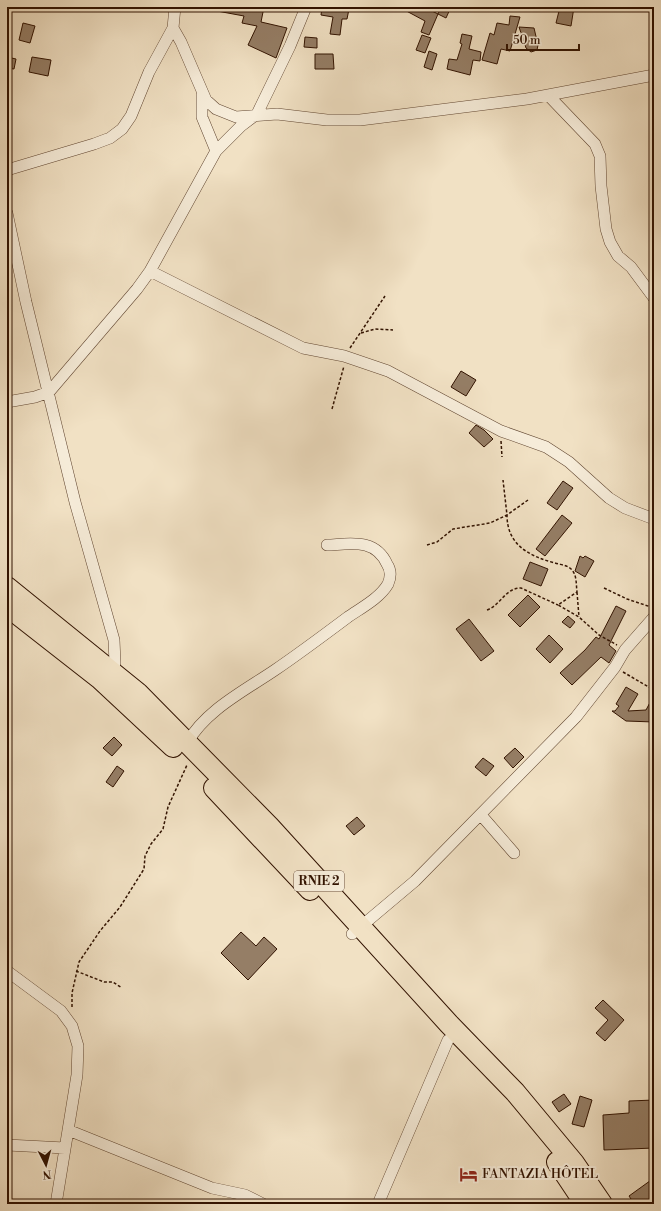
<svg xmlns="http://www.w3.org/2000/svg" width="661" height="1211" font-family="'Libre Bodoni',serif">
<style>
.building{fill:#957e66;stroke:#311200}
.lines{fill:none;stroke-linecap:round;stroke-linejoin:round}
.street-casing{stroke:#614631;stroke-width:12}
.highway-casing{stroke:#311200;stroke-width:22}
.path{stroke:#311200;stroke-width:1.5;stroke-dasharray:3 2;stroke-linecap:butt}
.street{stroke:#f6ecd9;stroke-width:11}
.highway{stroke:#f1e1c4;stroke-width:20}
.labels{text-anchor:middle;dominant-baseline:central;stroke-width:4;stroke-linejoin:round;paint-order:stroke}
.shield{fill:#f6ecd9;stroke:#6c5341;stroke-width:1}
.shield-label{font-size:12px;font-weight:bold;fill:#311200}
.poi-label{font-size:13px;fill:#311200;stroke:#f6ecd9;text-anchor:start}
</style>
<rect width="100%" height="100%" fill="#f1e1c4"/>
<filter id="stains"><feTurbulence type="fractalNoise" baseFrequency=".005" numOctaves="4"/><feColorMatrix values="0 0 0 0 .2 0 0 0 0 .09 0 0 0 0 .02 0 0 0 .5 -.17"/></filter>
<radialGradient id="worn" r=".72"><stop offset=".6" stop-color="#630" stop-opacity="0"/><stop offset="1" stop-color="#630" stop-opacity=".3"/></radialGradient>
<path class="building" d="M 217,7 L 264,7 L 261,22 L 287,28 L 276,58 L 248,45 L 257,26 L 242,23 L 244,16 L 217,11 Z
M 322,7 L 349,9 L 347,19 L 342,19 L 340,35 L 330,34 L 333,17 L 321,15 Z
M 399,7 L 424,7 L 438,14 L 429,35 L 421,32 L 425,21 Z
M 441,7 L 451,7 L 446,18 L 438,14 Z
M 560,7 L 574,7 L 571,26 L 556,23 Z
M 510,16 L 520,17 L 510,51 L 501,49 L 497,64 L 482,60 L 490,33 L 494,35 L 497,23 L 509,25 Z
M 23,23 L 35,26 L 30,43 L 19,40 Z
M 519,27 L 534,28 L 538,45 L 537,50 L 531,52 L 526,48 Z
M 462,34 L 472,36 L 469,49 L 481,52 L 480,61 L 473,60 L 470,75 L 447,69 L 449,59 L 457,60 L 462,44 L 460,43 Z
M 422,35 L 431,38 L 425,53 L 416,50 Z
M 305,37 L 317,38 L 317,48 L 304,47 Z
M 429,51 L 437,54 L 432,70 L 424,67 Z
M 315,54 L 333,54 L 334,69 L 315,69 Z
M 7,57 L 16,59 L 14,69 L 7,68 Z
M 32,57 L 51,60 L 48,76 L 29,72 Z
M 461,371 L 476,380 L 466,396 L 451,387 Z
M 476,425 L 484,430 L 493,439 L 484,447 L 469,433 Z
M 563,481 L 573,488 L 557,510 L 547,503 Z
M 562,515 L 572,523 L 545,556 L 536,549 Z
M 580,556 L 583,558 L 585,556 L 594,561 L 585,577 L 575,571 Z
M 530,562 L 548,569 L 541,586 L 523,579 Z
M 528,595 L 540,607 L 520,627 L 508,615 Z
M 616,606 L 626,611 L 609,645 L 616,651 L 609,663 L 601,657 L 572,685 L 560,673 L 585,650 L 596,637 L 599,639 Z
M 568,616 L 575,622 L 570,628 L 562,622 Z
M 469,619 L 494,651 L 481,661 L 456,629 Z
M 549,635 L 563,649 L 550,663 L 536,649 Z
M 626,687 L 638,694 L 628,711 L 646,710 L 654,695 L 654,722 L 626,721 L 612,711 L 615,711 L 619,706 L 616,704 Z
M 114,737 L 122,745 L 112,756 L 103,748 Z
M 515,748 L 524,757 L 513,768 L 504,758 Z
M 483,758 L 494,766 L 486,776 L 475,767 Z
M 117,766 L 124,771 L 113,787 L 106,782 Z
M 357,817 L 365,826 L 354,835 L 346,826 Z
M 241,932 L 256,946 L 264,937 L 277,949 L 248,980 L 221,953 Z
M 603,1000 L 624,1020 L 605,1041 L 596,1033 L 608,1020 L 595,1008 Z
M 564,1094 L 571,1104 L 559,1112 L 552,1102 Z
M 580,1096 L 592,1100 L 584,1127 L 572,1124 Z
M 654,1100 L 654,1148 L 604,1150 L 603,1115 L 629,1113 L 629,1101 Z
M 654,1178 L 654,1204 L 625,1204 L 631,1199 L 629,1196 Z"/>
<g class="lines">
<defs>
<path id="street" d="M 173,28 L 181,42 L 206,100 L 216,109 L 236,117 L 277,114 L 327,120 L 360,120 L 527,99 L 654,75
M 202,94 L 202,117 L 216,151
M 548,95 L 595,144 L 600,156 L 601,186 L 606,229 L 610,242 L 618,256 L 631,267 L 654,298
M 7,170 L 94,144 L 110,138 L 122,129 L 131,116 L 149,72 L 173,28 L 175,7
M 7,213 L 26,302 L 75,502 L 114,640 L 115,663 L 112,675
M 150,271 L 303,348 L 344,356 L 388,371 L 501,431 L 546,447 L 569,462 L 609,498 L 625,508 L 654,519
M 7,402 L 35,397 L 49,392 L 137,289 L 150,271 L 216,151 L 241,126 L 257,114 L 290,46 L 306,7
M 187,743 C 206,710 244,691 275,670 C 300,653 324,635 348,617 C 361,608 380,598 388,584 C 391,577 391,570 387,564 C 375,538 351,544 327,545
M 481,815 L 514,853
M 352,934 L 415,881 L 576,717 L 615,667 L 625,650 L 654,617
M 7,971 L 61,1011 L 72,1026 L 78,1046 L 77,1075 L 56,1204
M 68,1130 L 212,1188 L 245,1195 L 263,1204
M 7,1145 L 65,1148
M 378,1204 L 448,1040"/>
<path id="highway" d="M 7,587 L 138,693 L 269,826 L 449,1024 L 515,1092 L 574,1163 L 602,1204
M 7,606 L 99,678 L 173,747
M 214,788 L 310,890
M 557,1162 L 585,1204"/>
</defs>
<use href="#street" class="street-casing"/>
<use href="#highway" class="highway-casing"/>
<path class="path" d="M 361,333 L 375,329 L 393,330
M 350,348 L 385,296
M 332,409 L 344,366
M 501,441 L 502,457
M 528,500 L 507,515 C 507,545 529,556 555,563 C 561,565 568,565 572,570 C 577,576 576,584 577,592 L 558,605 L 579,617 L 599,635 L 617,645
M 427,545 L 437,542 L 453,529 L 490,523 L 507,515 L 503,480
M 604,588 L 627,599 L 651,607
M 577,592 L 579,617
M 487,610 C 501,605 505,588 521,588 L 558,605
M 623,672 L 654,690
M 76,971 L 104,982 L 113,982 L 122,988
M 72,1007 L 72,993 L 79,962 L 100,931 L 120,907 L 144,869 L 145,856 L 151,844 L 163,829 L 168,807 L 187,765"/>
<use href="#street" class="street"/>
<use href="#highway" class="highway"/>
</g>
<defs>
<symbol id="hotel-bare" viewBox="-9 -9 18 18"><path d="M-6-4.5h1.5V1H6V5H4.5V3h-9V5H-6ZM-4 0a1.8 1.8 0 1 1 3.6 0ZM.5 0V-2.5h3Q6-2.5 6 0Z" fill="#8f2418" stroke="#f6ecd9" stroke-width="2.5" paint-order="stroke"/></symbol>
</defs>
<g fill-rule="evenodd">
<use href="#hotel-bare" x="456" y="1162" width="25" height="25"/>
</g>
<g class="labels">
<rect class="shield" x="294" y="871" width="50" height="20" rx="3"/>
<g class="shield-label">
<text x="319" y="881">RNIE 2</text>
</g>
<g class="poi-label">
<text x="482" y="1174">FANTAZIA HÔTEL</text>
</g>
</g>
<rect width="661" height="1211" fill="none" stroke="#f1e1c4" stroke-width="24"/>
<rect x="8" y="8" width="645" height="1195" fill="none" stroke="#311200" stroke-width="2"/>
<rect x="12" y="12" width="637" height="1187" fill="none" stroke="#311200"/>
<g transform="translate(46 1165) rotate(174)" stroke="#f6ecd9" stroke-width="3" paint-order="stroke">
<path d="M0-3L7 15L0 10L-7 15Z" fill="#311200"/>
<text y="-6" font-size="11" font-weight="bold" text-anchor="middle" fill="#311200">N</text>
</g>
<path d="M507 44v6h72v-6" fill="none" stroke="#311200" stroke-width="2"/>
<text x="513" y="44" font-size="12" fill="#311200" stroke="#f6ecd9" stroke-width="3" paint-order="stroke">50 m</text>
<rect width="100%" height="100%" filter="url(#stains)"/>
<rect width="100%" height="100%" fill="url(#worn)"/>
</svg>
